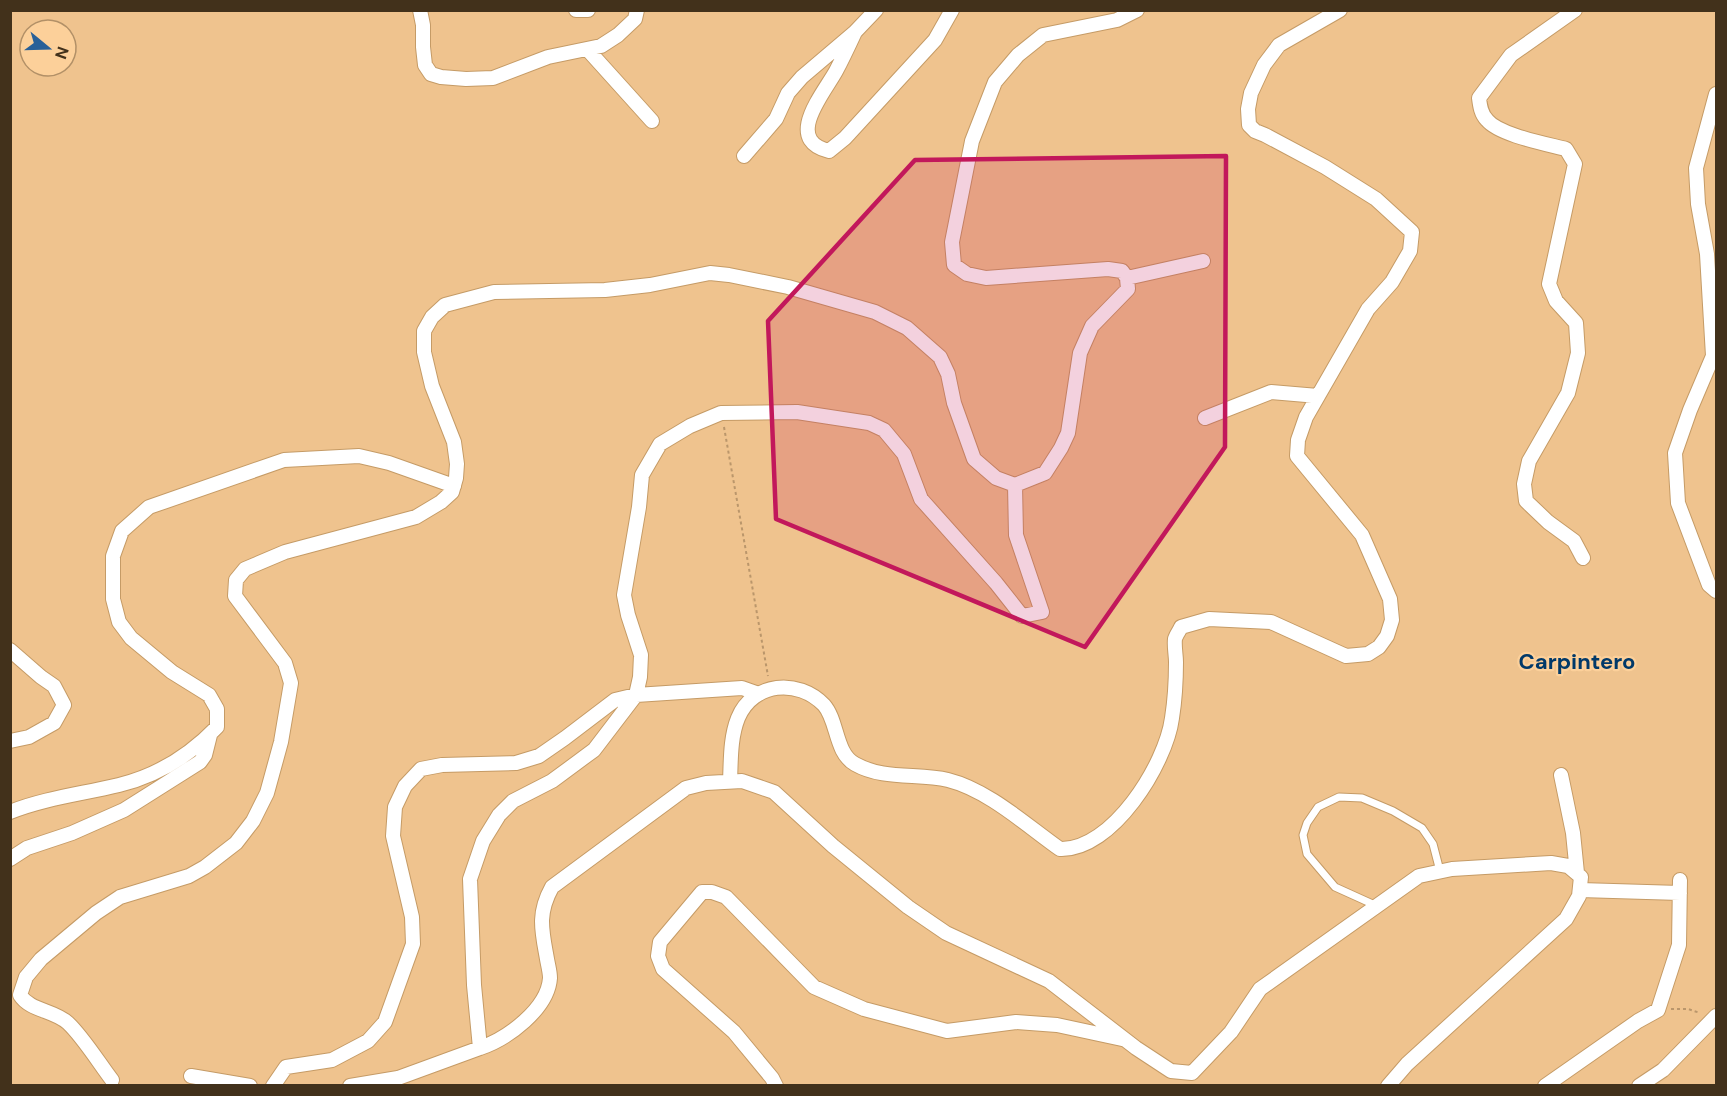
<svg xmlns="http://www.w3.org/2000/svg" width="1727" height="1096" font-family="'DM Sans',sans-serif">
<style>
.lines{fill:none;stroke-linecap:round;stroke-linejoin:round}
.lane-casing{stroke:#c59b66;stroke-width:9}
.street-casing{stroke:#c59b66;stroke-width:16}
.path{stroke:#ba966b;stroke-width:2;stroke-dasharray:3 3;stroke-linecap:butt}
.lane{stroke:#fff;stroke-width:7}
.street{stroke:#fff;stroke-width:14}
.marked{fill:#c2185b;fill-opacity:0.2;stroke:#c2185b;stroke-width:4.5;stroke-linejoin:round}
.labels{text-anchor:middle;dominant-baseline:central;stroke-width:4.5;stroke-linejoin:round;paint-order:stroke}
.district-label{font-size:22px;font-weight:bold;fill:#013969;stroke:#fcd09a}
</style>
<rect width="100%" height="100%" fill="#efc38e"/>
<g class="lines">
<defs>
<path id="lane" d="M 1377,906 L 1335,887 L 1307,854 L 1303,835 L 1307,823 L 1318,807 L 1339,797 L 1362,798 L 1393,811 L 1422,828 L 1433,844 L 1440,871"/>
<path id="street" d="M 420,10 L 423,25 L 423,47 L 425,65 L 431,74 L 441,77 L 466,79 L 493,78 L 548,57 L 601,46 L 618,35 L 635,19 L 637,10
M 576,10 L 588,10
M 1575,10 L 1511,55 L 1479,98 C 1480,106 1481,114 1487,120 C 1499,135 1547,144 1566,149 L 1575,164 L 1549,284 L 1556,301 L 1576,323 L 1578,353 L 1568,393 L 1529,461 L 1524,484 L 1526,501 L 1548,522 L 1574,541 L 1583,558
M 855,32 C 849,45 843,58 836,71 C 824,93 783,140 829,151 L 845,138 L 935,40 L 952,10
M 588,50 L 652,121
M 1716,94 L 1696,168 L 1698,204 L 1707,254 L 1713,356 L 1690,410 L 1675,453 L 1678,503 L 1709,585 L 1716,591
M 744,156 L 776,119 L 788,93 L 802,77 L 855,32 L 876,10
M 1127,278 L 1203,261
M 1205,418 L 1271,392 L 1318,396
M 10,650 L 41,677 L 54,686 L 64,705 L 54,723 L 29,737 L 10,741
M 1561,775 L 1573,833 L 1577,873
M 730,781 C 731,761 730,738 738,718 C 753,682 798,678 824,705 C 838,721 835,753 855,764 C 883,780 918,773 948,780 C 988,790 1026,825 1060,849 C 1112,851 1166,764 1172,718 C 1175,699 1176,681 1176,662 C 1176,655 1174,646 1175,639 C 1176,635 1180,630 1181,627 L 1209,619 L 1271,622 L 1346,656 L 1368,654 L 1379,647 L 1387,636 L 1392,620 L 1390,599 L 1362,535 L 1297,456 L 1298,440 L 1306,417 L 1368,309 L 1392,282 L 1410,251 L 1412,232 L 1376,199 L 1325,167 L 1265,135 L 1255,131 L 1249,125 L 1248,109 L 1251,93 L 1264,65 L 1279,45 L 1340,10
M 10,812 C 45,798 82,794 119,785 C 156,776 190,755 217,727 L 217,709 L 209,695 L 172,672 L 131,638 L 119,622 L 113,599 L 113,556 L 122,531 L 149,507 L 284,460 L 359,456 L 389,463 L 454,486
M 10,859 L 27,848 L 72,833 L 124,810 L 200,762 L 205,755 L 210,735
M 1580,890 L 1680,893
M 480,1048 L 474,985 L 470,879 L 483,841 L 499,815 L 513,801 L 552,781 L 594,750 L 636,695 L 640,677 L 641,655 L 628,615 L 624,595 L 639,507 L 642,475 L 660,444 L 690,426 L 721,413 L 797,412 L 869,423 L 884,430 L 904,454 L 921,499 L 996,583 L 1022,616 L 1042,612 L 1016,535 L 1015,485
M 191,1076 L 250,1086
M 112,1080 C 99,1063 83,1037 68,1023 C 54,1010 30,1011 20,995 L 26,977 L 41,959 L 96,913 L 120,897 L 189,876 L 205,867 L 236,843 L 253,821 L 267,793 L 281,742 L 291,683 L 285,663 L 235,596 L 236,580 L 245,569 L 285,552 L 416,517 L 441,502 L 452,492 L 456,478 L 457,464 L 454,442 L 432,386 L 424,352 L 424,331 L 432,317 L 445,305 L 494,292 L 605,290 L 650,285 L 710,273 L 729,275 L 788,287 L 875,312 L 907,328 L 940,357 L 948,374 L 954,403 L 974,459 L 996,478 L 1015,485 L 1045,473 L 1061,448 L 1068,433 L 1080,353 L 1092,326 L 1128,289 L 1127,278 L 1122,271 L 1108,269 L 986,278 L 967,274 L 954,265 L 952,242 L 972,141 L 995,82 L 1018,55 L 1043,35 L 1117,20 L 1137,10
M 273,1086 L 286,1067 L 332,1060 L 368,1041 L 385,1022 L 413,944 L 412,917 L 393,836 L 395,807 L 405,786 L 421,769 L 442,765 L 516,763 L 539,756 L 565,738 L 615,700 L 636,695 L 742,688 L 759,694
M 350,1086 L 398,1078 L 480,1048 C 507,1039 548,1009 550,978 C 550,972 548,965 547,959 C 542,931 537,914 552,887 L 686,788 L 706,783 L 742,781 L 774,792 L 833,846 L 908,907 L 946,933 L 1049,981 L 1136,1048 L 1171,1071 L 1192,1073 L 1231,1032 L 1260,989 L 1419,876 L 1452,869 L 1551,863 L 1568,866 L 1581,877 L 1579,896 L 1566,919 L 1407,1064 L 1388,1086
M 776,1086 L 772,1078 L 734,1032 L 663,969 L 658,956 L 660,942 L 702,892 L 712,892 L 726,897 L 814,987 L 864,1009 L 947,1031 L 1016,1022 L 1057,1025 L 1122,1039
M 1545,1086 L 1638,1021 L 1658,1010 L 1679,945 L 1680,880
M 1639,1086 L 1663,1070 L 1716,1016"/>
</defs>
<use href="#lane" class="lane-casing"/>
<use href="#street" class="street-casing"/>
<path class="path" d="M 724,427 L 768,676
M 1671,1009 L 1688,1009 L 1700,1013"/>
<use href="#lane" class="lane"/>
<use href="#street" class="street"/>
</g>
<path class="marked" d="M 1226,156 L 1225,447 L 1085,647 L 776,519 L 768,321 L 915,160 Z"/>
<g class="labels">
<g class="district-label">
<text x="1577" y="661">Carpintero</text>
</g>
</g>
<rect width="1727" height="1096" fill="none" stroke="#42311b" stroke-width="24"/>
<g transform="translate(48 48) rotate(109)"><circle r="28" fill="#fcd09a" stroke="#b29067" stroke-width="1.5"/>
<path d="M0-4.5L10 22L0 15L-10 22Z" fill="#296098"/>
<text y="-9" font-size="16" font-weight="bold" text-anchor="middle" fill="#42311b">N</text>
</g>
</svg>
